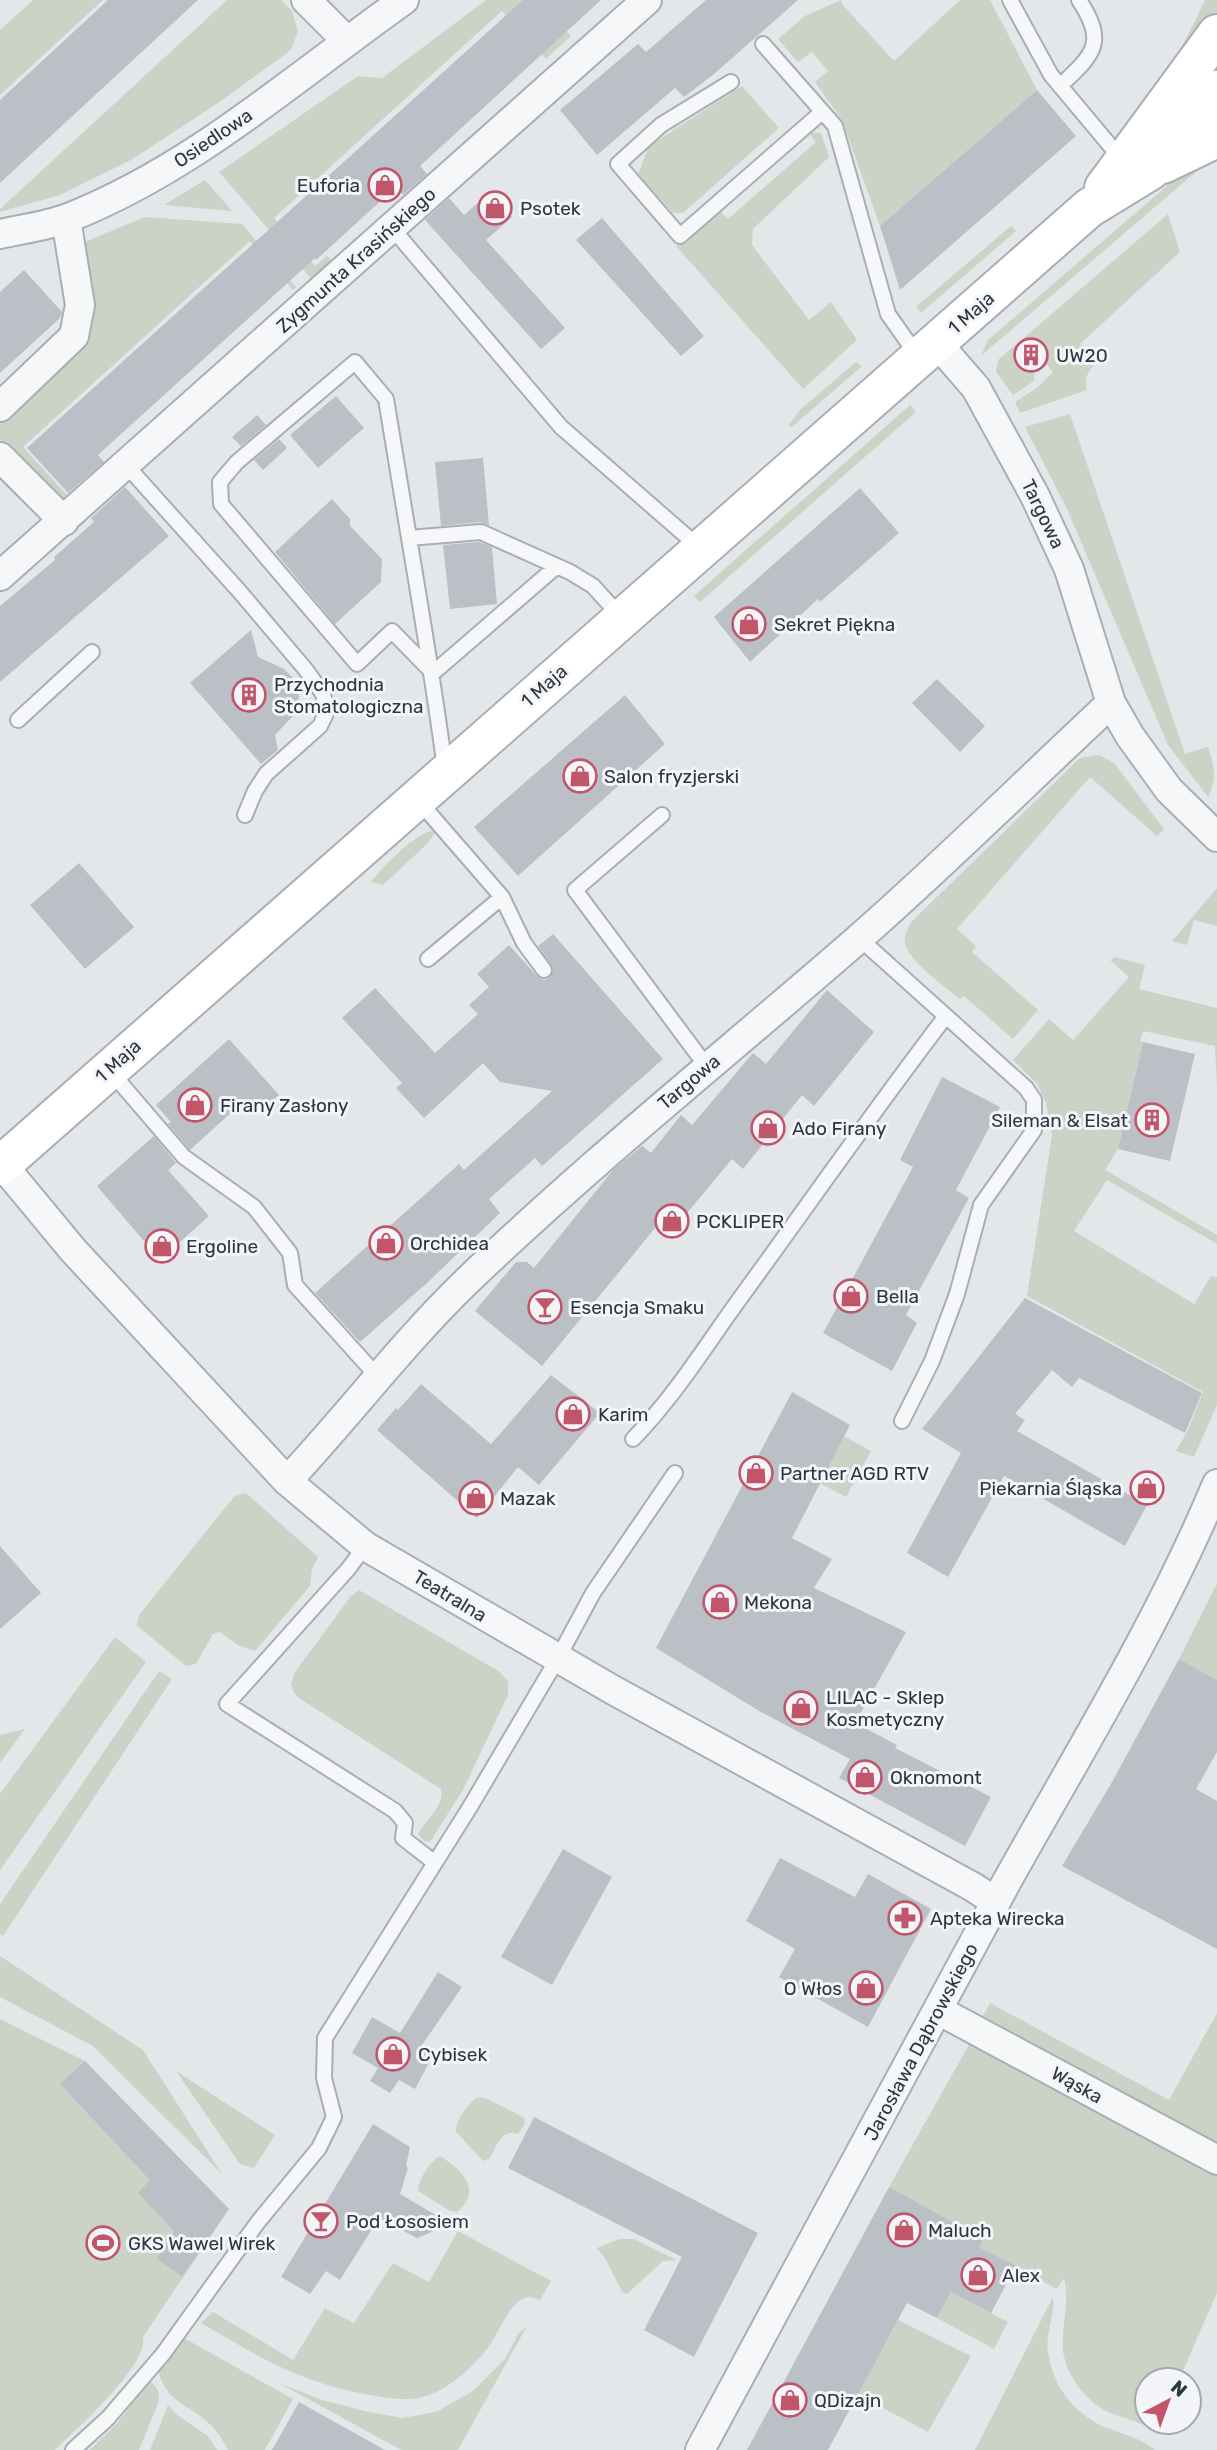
<svg xmlns="http://www.w3.org/2000/svg" width="1217" height="2450" font-family="Rubik,sans-serif">
<style>
.green{fill:#cad3c6}
.building{fill:#bbc0c7}
.lines{fill:none;stroke-linecap:round;stroke-linejoin:round}
.lane-casing{stroke:#a9aeb4;stroke-width:18}
.street-casing{stroke:#a9aeb4;stroke-width:32}
.secondary-casing{stroke:#a9aeb4;stroke-width:42}
.lane{stroke:#f6f7f9;stroke-width:14}
.street{stroke:#f6f7f9;stroke-width:28}
.secondary{stroke:#fff;stroke-width:38}
.labels{text-anchor:middle;dominant-baseline:central;stroke-width:6;stroke-linejoin:round;paint-order:stroke}
.street-label{font-size:19px;fill:#2d3541;stroke:#f3f5f8}
.poi-label{font-size:19px;fill:#2d3541;stroke:#f3f5f8;text-anchor:start}
</style>
<rect width="100%" height="100%" fill="#e4e7ea"/>
<path class="green" d="M 33,0 L 103,0 L 0,95 L 0,30 Z
M 227,0 L 281,0 L 292,11 L 298,31 L 291,50 L 221,101 L 131,160 L 60,195 L 0,212 L 0,209 Z
M 486,0 L 539,0 L 571,36 L 546,59 L 502,11 L 274,218 L 315,266 L 327,256 L 335,263 L 314,282 L 219,172 L 358,76 L 382,78 Z
M 841,0 L 842,4 L 894,61 L 960,0 L 990,0 L 1037,90 L 880,226 L 842,120 L 815,82 L 828,71 L 812,52 L 798,62 L 778,39 L 805,16 Z
M 1205,0 L 1217,0 L 1217,13 L 1188,58 L 1135,124 L 1126,125 C 1160,89 1184,45 1205,0 Z
M 742,86 L 779,128 L 683,213 L 673,213 L 638,174 L 649,146 Z
M 808,132 L 821,133 L 829,157 L 753,229 L 752,245 L 809,320 L 831,302 L 857,340 L 803,389 L 676,246 L 719,210 L 728,219 L 816,142 Z
M 1217,154 L 983,354 L 981,356 L 988,340 L 1197,160 Z
M 205,180 L 232,211 L 164,205 Z
M 1168,214 L 1180,252 L 1080,344 L 1097,362 C 1089,370 1083,378 1087,390 L 1020,413 L 1015,402 L 1037,388 L 1053,372 L 1029,343 L 1020,351 L 1035,368 L 1034,381 L 1013,395 L 996,372 L 998,360 Z
M 145,217 L 242,224 L 296,287 L 293,290 L 250,241 L 23,447 L 67,495 L 60,502 L 0,440 L 0,420 L 82,341 L 82,243 Z
M 1011,226 L 1016,231 L 921,313 L 916,307 Z
M 856,362 L 862,366 L 792,427 L 788,426 L 801,409 Z
M 910,405 L 916,412 L 700,602 L 694,596 Z
M 1070,414 L 1185,754 L 1208,747 C 1215,767 1217,778 1208,797 L 1168,745 L 1067,509 L 1025,427 Z
M 1099,755 L 1114,763 L 1164,829 L 1157,836 L 1090,777 L 957,929 L 976,946 L 972,952 L 1038,1010 L 1013,1039 L 964,996 L 959,999 C 946,987 907,960 905,943 C 904,935 908,929 911,922 L 1080,758 Z
M 434,831 L 435,833 L 427,844 L 383,885 L 371,882 C 383,867 415,832 434,831 Z
M 1217,888 L 1217,926 L 1194,920 L 1187,945 L 1172,941 Z
M 1115,957 L 1145,965 L 1139,989 L 1217,1008 L 1217,1088 L 1215,1046 L 1143,1031 L 1140,1041 L 1143,1042 L 1118,1149 L 1105,1170 L 1217,1235 L 1217,1244 L 1107,1180 L 1074,1231 L 1194,1304 L 1211,1276 L 1217,1277 L 1217,1405 L 1194,1457 L 1176,1451 L 1187,1432 L 1203,1392 L 1027,1296 L 1052,1135 L 1046,1103 L 1037,1084 L 1013,1060 L 1049,1019 L 1073,1040 L 1129,977 L 1110,960 Z
M 844,1436 L 871,1451 L 846,1497 L 820,1483 Z
M 246,1493 L 318,1557 L 312,1569 L 310,1586 L 255,1651 L 238,1645 L 219,1632 L 213,1634 L 196,1664 L 186,1666 L 141,1629 L 137,1625 L 139,1615 L 228,1504 L 235,1496 Z
M 1217,1583 L 1217,1680 L 1179,1659 Z
M 359,1590 L 500,1672 L 508,1682 L 508,1695 L 463,1790 L 430,1842 L 424,1841 L 418,1834 C 426,1820 445,1805 441,1789 L 299,1698 L 294,1693 L 291,1683 L 295,1672 L 351,1596 Z
M 115,1637 L 146,1662 L 0,1870 L 0,1794 Z
M 159,1671 L 172,1679 L 3,1936 L 0,1934 L 0,1904 Z
M 25,1729 L 0,1763 L 0,1735 Z
M 0,1956 L 143,2050 L 222,2174 L 93,2046 L 0,1997 Z
M 990,2003 L 1169,2100 L 1217,2013 L 1217,2143 L 983,2016 Z
M 0,2019 L 85,2061 L 229,2209 L 143,2337 C 150,2363 75,2431 55,2450 L 0,2450 Z
M 972,2039 L 1217,2174 L 1217,2293 L 1179,2380 L 1147,2380 L 1147,2422 L 1160,2422 L 1156,2432 C 1136,2418 1119,2419 1101,2408 C 1082,2396 1065,2372 1063,2350 C 1061,2325 1070,2303 1064,2278 L 1057,2289 L 979,2247 L 889,2187 Z
M 176,2071 L 275,2135 L 254,2168 L 240,2164 Z
M 478,2097 L 485,2098 L 519,2115 L 524,2118 L 525,2123 L 518,2134 C 499,2129 498,2146 489,2159 L 483,2161 L 456,2132 C 456,2120 467,2104 478,2097 Z
M 440,2156 C 462,2170 483,2190 457,2212 L 450,2211 L 418,2191 C 419,2179 429,2162 440,2156 Z
M 458,2231 L 551,2281 L 540,2300 C 535,2298 530,2296 525,2298 C 509,2303 497,2336 487,2349 C 472,2368 452,2386 429,2395 C 411,2402 390,2399 371,2395 C 301,2383 261,2358 201,2323 L 213,2312 L 293,2360 L 325,2308 L 354,2323 L 393,2263 L 429,2282 Z
M 619,2239 L 634,2239 L 677,2260 L 663,2261 L 627,2294 L 622,2292 L 606,2260 L 597,2248 Z
M 951,2292 L 1008,2322 L 994,2349 L 937,2318 Z
M 1053,2297 C 1055,2316 1045,2333 1048,2352 C 1052,2386 1077,2418 1110,2429 C 1126,2435 1142,2439 1155,2450 L 975,2450 Z
M 898,2320 L 971,2356 L 928,2432 L 849,2390 L 881,2351 Z
M 527,2326 L 458,2450 L 401,2450 L 279,2383 L 322,2400 L 365,2411 L 402,2418 L 436,2412 L 473,2391 L 505,2359 L 519,2333 Z
M 184,2338 L 293,2399 L 265,2450 L 228,2450 C 222,2438 214,2427 204,2419 C 183,2402 167,2401 158,2371 Z
M 149,2381 C 157,2385 160,2393 159,2401 L 139,2450 L 90,2450 L 119,2421 Z
M 168,2405 L 177,2415 L 208,2436 L 217,2450 L 150,2450 Z"/>
<path class="building" d="M 108,0 L 198,0 L 0,183 L 0,100 Z
M 523,0 L 601,0 L 420,166 L 427,174 L 403,195 L 396,187 L 316,260 L 315,258 L 98,455 L 104,462 L 68,493 L 27,448 Z
M 706,0 L 798,0 L 714,74 L 684,97 L 675,88 L 597,155 L 560,110 L 638,44 L 646,52 Z
M 1037,90 L 1076,136 L 900,290 L 880,226 Z
M 490,192 L 512,217 L 486,240 L 565,328 L 541,349 L 425,220 L 449,198 L 464,215 Z
M 602,218 L 704,336 L 681,356 L 576,240 Z
M 24,270 L 62,312 L 60,318 L 0,373 L 0,292 Z
M 336,396 L 364,428 L 318,468 L 290,435 Z
M 257,415 L 266,425 L 241,446 L 232,437 Z
M 279,439 L 287,448 L 263,470 L 254,460 Z
M 483,458 L 489,525 L 480,522 L 441,526 L 435,462 Z
M 125,487 L 169,536 L 0,682 L 0,606 L 55,560 L 54,557 L 94,522 L 91,518 Z
M 860,488 L 899,533 L 820,602 L 818,599 L 750,662 L 714,617 Z
M 332,499 L 350,519 L 350,526 L 382,559 L 381,582 L 335,624 L 275,552 Z
M 479,542 L 492,547 L 497,604 L 450,609 L 443,545 Z
M 251,630 L 258,657 L 284,669 L 294,679 L 299,691 L 298,705 L 293,716 L 275,735 L 278,750 L 261,764 L 190,683 Z
M 937,679 L 985,726 L 960,752 L 912,703 Z
M 625,695 L 665,744 L 518,876 L 474,827 Z
M 79,863 L 134,927 L 85,969 L 30,905 Z
M 553,934 L 663,1059 L 542,1166 L 535,1158 L 489,1199 L 500,1213 L 427,1283 L 360,1342 L 315,1293 L 459,1164 L 464,1170 L 552,1091 L 500,1082 L 483,1063 L 424,1118 L 396,1088 L 402,1083 L 342,1018 L 375,988 L 435,1053 L 478,1014 L 469,1005 L 489,987 L 477,974 L 509,945 L 537,976 L 544,980 L 550,977 L 553,968 L 538,946 Z
M 827,990 L 874,1032 L 814,1106 L 802,1095 L 743,1169 L 732,1159 L 672,1231 L 660,1222 L 542,1366 L 475,1311 L 516,1262 L 527,1262 L 534,1268 L 613,1170 L 642,1146 L 651,1153 L 681,1115 L 692,1125 L 753,1053 L 766,1064 Z
M 229,1039 L 279,1095 L 258,1113 L 245,1100 L 190,1150 L 168,1124 L 171,1122 L 156,1105 Z
M 1143,1042 L 1195,1054 L 1170,1161 L 1118,1149 Z
M 942,1077 L 1000,1107 L 956,1190 L 969,1198 L 906,1315 L 917,1323 L 892,1371 L 823,1333 L 913,1167 L 900,1160 Z
M 154,1136 L 176,1163 L 168,1170 L 209,1216 L 160,1260 L 97,1186 Z
M 1025,1298 L 1202,1393 L 1185,1433 L 1079,1378 L 1072,1387 L 1052,1370 L 1015,1414 L 1025,1420 L 1017,1431 L 1147,1505 L 1125,1546 L 1004,1476 L 948,1577 L 907,1553 L 961,1453 L 922,1429 Z
M 551,1375 L 600,1413 L 539,1485 L 518,1467 L 477,1518 L 377,1430 L 396,1408 L 398,1410 L 421,1384 L 491,1444 Z
M 792,1392 L 850,1425 L 792,1538 L 832,1559 L 814,1588 L 906,1632 L 855,1723 L 897,1745 L 895,1748 L 991,1797 L 965,1846 L 839,1778 L 850,1759 L 761,1712 L 656,1648 Z
M 0,1546 L 41,1593 L 0,1629 Z
M 1179,1659 L 1217,1680 L 1217,1752 L 1196,1789 L 1217,1801 L 1217,1949 L 1062,1866 L 1112,1782 Z
M 563,1849 L 612,1877 L 552,1985 L 501,1957 Z
M 780,1858 L 855,1897 L 868,1874 L 931,1909 L 868,2027 L 779,1977 L 795,1949 L 746,1921 Z
M 438,1972 L 462,1987 L 422,2045 L 435,2052 L 415,2089 L 399,2080 L 390,2093 L 370,2081 L 378,2068 L 352,2053 L 372,2017 L 400,2033 Z
M 85,2061 L 229,2209 L 182,2276 L 157,2259 L 174,2231 L 138,2193 L 150,2180 L 60,2084 Z
M 534,2117 L 758,2233 L 694,2357 L 644,2330 L 682,2257 L 508,2168 Z
M 373,2124 L 410,2147 L 406,2166 L 408,2168 L 400,2194 L 451,2224 L 417,2238 L 379,2218 L 340,2280 L 326,2271 L 310,2294 L 281,2277 Z
M 889,2187 L 983,2239 L 979,2247 L 1016,2266 L 991,2313 L 951,2292 L 937,2318 L 907,2303 L 828,2450 L 747,2450 Z
M 299,2402 L 385,2450 L 272,2450 Z"/>
<g class="lines">
<defs>
<path id="lane" d="M 1010,0 L 1051,75 L 1123,161
M 763,44 L 835,126 L 888,314 L 919,358
M 731,82 L 661,125 L 618,164 L 680,236 L 822,112
M 1060,86 C 1094,54 1107,43 1079,0
M 392,228 L 561,427 L 700,548
M 126,465 L 240,592 L 306,670 L 323,694 L 327,711 L 320,726 L 266,774 L 255,791 L 245,815
M 409,538 L 386,399 L 355,362 L 237,462 L 220,482 L 221,504 L 357,664 L 392,631 L 433,673 L 557,566
M 18,720 L 92,652
M 445,769 C 435,692 422,615 409,538 L 481,532 L 570,572 L 593,586 L 621,617
M 417,799 L 502,897 L 524,943 L 544,970
M 662,815 L 575,890 L 707,1067
M 859,938 L 1026,1088 L 1034,1100 L 1034,1130 L 981,1205 L 957,1294 L 932,1361 L 902,1421
M 428,959 L 502,897
M 111,1072 L 184,1157 L 254,1207 L 290,1253 L 295,1285 L 377,1376
M 633,1439 C 673,1398 703,1350 736,1304 C 806,1208 874,1110 946,1016
M 365,1546 L 349,1568 L 227,1704 L 395,1811 L 405,1823 L 403,1838 L 435,1863
M 73,2450 L 108,2418 L 163,2354 L 258,2222 L 319,2148 L 334,2117 L 324,2078 L 325,2038 L 470,1807 L 558,1658 L 593,1593 L 675,1473"/>
<path id="street" d="M 306,0 L 347,41
M 0,234 C 22,229 47,226 68,218 C 193,169 295,77 404,0
M 0,407 L 74,336 L 80,305 L 66,219
M 0,457 L 64,521
M 0,576 L 647,0
M 1111,703 L 1130,736 L 1169,790 L 1217,837
M 0,1162 L 73,1250 L 287,1481 L 365,1546 L 613,1690 L 973,1887 L 996,1902
M 287,1481 C 348,1416 402,1344 466,1282 C 591,1162 726,1054 857,940 C 944,864 1026,782 1111,703 L 1069,569 L 1035,496 L 976,388 L 937,343
M 938,2010 L 1217,2160
M 700,2450 C 802,2261 903,2072 1006,1883 C 1079,1752 1159,1623 1217,1484"/>
<path id="secondary" d="M 1163,164 L 1217,138
M 1104,188 L 1217,34
M 0,1166 L 1089,208 L 1151,170 L 1217,90"/>
</defs>
<use href="#lane" class="lane-casing"/>
<use href="#street" class="street-casing"/>
<use href="#secondary" class="secondary-casing"/>
<use href="#lane" class="lane"/>
<use href="#street" class="street"/>
<use href="#secondary" class="secondary"/>
</g>
<defs>
<symbol id="shop-ring" viewBox="-11 -11 22 22"><circle r="9.5" fill="#f3f5f8" stroke="#c1566b" stroke-width="1.5"/><path d="M-5-2.5h2.3a2.7 3.5 0 0 1 5.4 0H5L5.5 6h-11ZM-1.5-2.5h3a1.5 2.3 0 0 0-3 0Z" fill="#c1566b"/></symbol>
<symbol id="building-ring" viewBox="-11 -11 22 22"><circle r="9.5" fill="#f3f5f8" stroke="#c1566b" stroke-width="1.5"/><path d="M-4-6H4V6H1V3H-1V6H-4ZM-2.5-4.3h1.7v1.8h-1.7ZM.8-4.3h1.7v1.8H.8ZM-2.5-1h1.7V.8h-1.7ZM.8-1h1.7V.8H.8Z" fill="#c1566b"/></symbol>
<symbol id="bar-ring" viewBox="-11 -11 22 22"><circle r="9.5" fill="#f3f5f8" stroke="#c1566b" stroke-width="1.5"/><path d="M-6-5H6L.8 .8V4.5H3.5V6h-7V4.5H-.8V.8Z" fill="#c1566b"/></symbol>
<symbol id="pharmacy-ring" viewBox="-11 -11 22 22"><circle r="9.5" fill="#f3f5f8" stroke="#c1566b" stroke-width="1.5"/><path d="M-2-6h4v4h4v4h-4v4h-4v-4h-4v-4h4Z" fill="#c1566b"/></symbol>
<symbol id="stadium-ring" viewBox="-11 -11 22 22"><circle r="9.5" fill="#f3f5f8" stroke="#c1566b" stroke-width="1.5"/><path d="M0-5a6.5 5 0 1 0 0 10a6.5 5 0 1 0 0-10ZM-3.5-1.8h7v3.6h-7Z" fill="#c1566b"/></symbol>
</defs>
<g fill-rule="evenodd">
<use href="#shop-ring" x="366" y="166" width="38" height="38"/>
<use href="#shop-ring" x="476" y="189" width="38" height="38"/>
<use href="#building-ring" x="1012" y="336" width="38" height="38"/>
<use href="#shop-ring" x="730" y="605" width="38" height="38"/>
<use href="#building-ring" x="230" y="676" width="38" height="38"/>
<use href="#shop-ring" x="561" y="757" width="38" height="38"/>
<use href="#shop-ring" x="176" y="1086" width="38" height="38"/>
<use href="#building-ring" x="1133" y="1101" width="38" height="38"/>
<use href="#shop-ring" x="749" y="1109" width="38" height="38"/>
<use href="#shop-ring" x="653" y="1202" width="38" height="38"/>
<use href="#shop-ring" x="367" y="1224" width="38" height="38"/>
<use href="#shop-ring" x="143" y="1227" width="38" height="38"/>
<use href="#shop-ring" x="832" y="1277" width="38" height="38"/>
<use href="#bar-ring" x="526" y="1288" width="38" height="38"/>
<use href="#shop-ring" x="554" y="1395" width="38" height="38"/>
<use href="#shop-ring" x="737" y="1454" width="38" height="38"/>
<use href="#shop-ring" x="1128" y="1469" width="38" height="38"/>
<use href="#shop-ring" x="457" y="1479" width="38" height="38"/>
<use href="#shop-ring" x="701" y="1583" width="38" height="38"/>
<use href="#shop-ring" x="782" y="1689" width="38" height="38"/>
<use href="#shop-ring" x="846" y="1758" width="38" height="38"/>
<use href="#pharmacy-ring" x="886" y="1899" width="38" height="38"/>
<use href="#shop-ring" x="847" y="1969" width="38" height="38"/>
<use href="#shop-ring" x="374" y="2035" width="38" height="38"/>
<use href="#bar-ring" x="302" y="2202" width="38" height="38"/>
<use href="#shop-ring" x="885" y="2211" width="38" height="38"/>
<use href="#stadium-ring" x="84" y="2224" width="38" height="38"/>
<use href="#shop-ring" x="959" y="2256" width="38" height="38"/>
<use href="#shop-ring" x="771" y="2381" width="38" height="38"/>
</g>
<g class="labels">
<g class="street-label">
<text transform="translate(213 138) rotate(-34)">Osiedlowa</text>
<text transform="translate(356 260) rotate(-42)">Zygmunta Krasińskiego</text>
<text transform="translate(971 313) rotate(-41)">1 Maja</text>
<text transform="translate(1043 514) rotate(64)">Targowa</text>
<text transform="translate(544 686) rotate(-41)">1 Maja</text>
<text transform="translate(118 1061) rotate(-42)">1 Maja</text>
<text transform="translate(689 1082) rotate(-40)">Targowa</text>
<text transform="translate(450 1596) rotate(31)">Teatralna</text>
<text transform="translate(921 2042) rotate(-62)">Jarosława Dąbrowskiego</text>
<text transform="translate(1077 2085) rotate(29)">Wąska</text>
</g>
<g class="poi-label">
<text x="360" y="185" text-anchor="end">Euforia</text>
<text x="520" y="208">Psotek</text>
<text x="1056" y="355">UW20</text>
<text x="774" y="624">Sekret Piękna</text>
<text x="274" y="684">Przychodnia<tspan x="274" dy="22">Stomatologiczna</tspan></text>
<text x="604" y="776">Salon fryzjerski</text>
<text x="220" y="1105">Firany Zasłony</text>
<text x="1128" y="1120" text-anchor="end">Sileman &amp; Elsat</text>
<text x="792" y="1128">Ado Firany</text>
<text x="696" y="1221">PCKLIPER</text>
<text x="410" y="1243">Orchidea</text>
<text x="186" y="1246">Ergoline</text>
<text x="876" y="1296">Bella</text>
<text x="570" y="1307">Esencja Smaku</text>
<text x="598" y="1414">Karim</text>
<text x="780" y="1473">Partner AGD RTV</text>
<text x="1122" y="1488" text-anchor="end">Piekarnia Śląska</text>
<text x="500" y="1498">Mazak</text>
<text x="744" y="1602">Mekona</text>
<text x="826" y="1697">LILAC - Sklep<tspan x="826" dy="22">Kosmetyczny</tspan></text>
<text x="890" y="1777">Oknomont</text>
<text x="930" y="1918">Apteka Wirecka</text>
<text x="842" y="1988" text-anchor="end">O Włos</text>
<text x="418" y="2054">Cybisek</text>
<text x="346" y="2221">Pod Łososiem</text>
<text x="928" y="2230">Maluch</text>
<text x="128" y="2243">GKS Wawel Wirek</text>
<text x="1002" y="2275">Alex</text>
<text x="814" y="2400">QDizajn</text>
</g>
</g>
<g transform="translate(1168 2401) rotate(41)"><circle r="33" fill="#f3f5f8" stroke="#a4a8af" stroke-width="2"/>
<path d="M0-5L12 26L0 18L-12 26Z" fill="#c1566b"/>
<text y="-10" font-size="19" font-weight="bold" text-anchor="middle" fill="#2d3541">N</text>
</g>
</svg>
